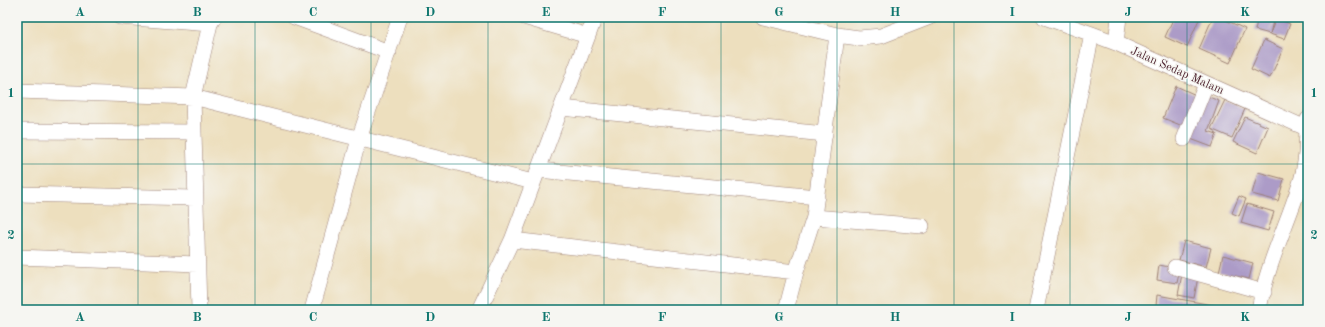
<svg xmlns="http://www.w3.org/2000/svg" width="1325" height="327" font-family="'Old Standard TT',serif">
<style>
.building{fill:#ac9bc7}
.lines{fill:none;stroke-linecap:round;stroke-linejoin:round}
.minor-casing{stroke:#9c7f74;stroke-width:16}
.minor{stroke:#fff;stroke-width:15}
.grid{fill:none;stroke:#0f766e;stroke-width:1;stroke-opacity:0.55}
.labels{text-anchor:middle;dominant-baseline:central;stroke-width:3;stroke-linejoin:round;paint-order:stroke}
.street-label{font-size:12px;fill:#4a1f2b;stroke:#f6f6f2}
.neatline{fill:none;stroke:#0f766e;stroke-width:1.5}
.grid-label{font-size:13px;text-anchor:middle;font-weight:bold;fill:#0f766e}
</style>
<rect width="100%" height="100%" fill="#f6f6f2"/>
<filter id="ink" filterUnits="userSpaceOnUse"><feTurbulence type="fractalNoise" baseFrequency=".025" numOctaves="2"/><feDisplacementMap in="SourceGraphic" scale="8" xChannelSelector="R" yChannelSelector="G"/><feConvolveMatrix kernelMatrix="1 2 1 2 8 2 1 2 1" color-interpolation-filters="sRGB"/></filter>
<filter id="wash" filterUnits="userSpaceOnUse"><feTurbulence type="fractalNoise" baseFrequency=".012" numOctaves="4" result="noise"/><feDisplacementMap in="SourceGraphic" scale="16" xChannelSelector="R" yChannelSelector="G"/><feGaussianBlur stdDeviation="0.9" result="paint"/><feColorMatrix in="noise" values="0 0 0 0 0 0 0 0 0 0 0 0 0 0 0 0 0 1.4 0 .05"/><feComposite in="paint" operator="in"/></filter>
<g filter="url(#wash)">
<rect width="100%" height="100%" fill="#eddfbe"/>
<g id="blocks">
<path class="building" d="M 1174,17 L 1200,17 L 1187,47 L 1165,37 Z
M 1213,17 L 1219,17 L 1245,29 L 1230,63 L 1199,49 Z
M 1258,17 L 1274,17 L 1270,34 L 1255,30 Z
M 1276,18 L 1290,24 L 1284,39 L 1270,34 Z
M 1264,40 L 1283,49 L 1270,78 L 1251,69 Z
M 1176,86 L 1198,96 L 1185,127 L 1163,118 Z
M 1204,95 L 1219,101 L 1208,131 L 1217,134 L 1212,147 L 1188,138 Z
M 1225,100 L 1245,109 L 1232,138 L 1211,129 Z
M 1245,117 L 1268,127 L 1257,153 L 1233,142 Z
M 1258,172 L 1284,179 L 1278,201 L 1252,194 Z
M 1239,196 L 1246,199 L 1239,216 L 1232,213 Z
M 1247,204 L 1274,212 L 1268,231 L 1241,223 Z
M 1184,241 L 1211,248 L 1206,267 L 1179,260 Z
M 1223,255 L 1253,263 L 1249,279 L 1219,272 Z
M 1159,265 L 1180,269 L 1177,283 L 1157,280 Z
M 1182,274 L 1198,277 L 1194,298 L 1178,295 Z
M 1157,295 L 1235,309 L 1235,310 L 1176,310 L 1156,306 Z"/>
</g>
</g>
<g filter="url(#ink)">
<use href="#blocks" fill-opacity="0" stroke="#9c7f74" stroke-width="1"/>
<g class="lines">
<defs>
<path id="minor" d="M 120,17 L 210,24
M 294,17 L 389,52
M 524,17 L 588,36
M 763,17 L 837,35 L 859,38 L 881,36 L 930,17
M 1044,17 L 1092,34 L 1116,43 L 1308,129
M 1116,43 L 1119,17
M 17,91 L 193,97 L 533,182
M 561,108 L 825,134
M 17,131 L 194,132
M 1184,139 L 1206,84
M 538,170 L 817,197
M 17,194 L 195,198
M 814,217 L 922,226
M 512,240 L 796,272
M 17,257 L 197,264
M 1175,267 L 1264,292
M 199,310 L 193,97 L 210,24 L 214,17
M 312,310 L 359,139 L 400,17
M 479,310 L 512,240 L 595,17
M 786,310 L 796,272 L 814,217 L 837,35
M 1036,310 L 1092,34
M 1259,310 C 1266,267 1286,227 1299,187 C 1303,176 1305,165 1306,153 C 1307,142 1306,131 1308,119"/>
</defs>
<use href="#minor" class="minor-casing"/>
<use href="#minor" class="minor"/>
</g>
</g>
<path class="grid" d="M 138,17 L 138,310M 255,17 L 255,310M 371,17 L 371,310M 488,17 L 488,310M 604,17 L 604,310M 721,17 L 721,310M 837,17 L 837,310M 954,17 L 954,310M 1070,17 L 1070,310M 1187,17 L 1187,310M 17,164 L 1308,164"/>
<g class="labels">
<g class="street-label">
<text transform="translate(1177 71) rotate(24)">Jalan Sedap Malam</text>
</g>
</g>
<rect width="1325" height="327" fill="none" stroke="#f6f6f2" stroke-width="44"/>
<rect x="22" y="22" width="1281" height="283" class="neatline"/>
<g class="grid-label">
<text x="80" y="16">A</text>
<text x="197" y="16">B</text>
<text x="313" y="16">C</text>
<text x="430" y="16">D</text>
<text x="546" y="16">E</text>
<text x="662" y="16">F</text>
<text x="779" y="16">G</text>
<text x="895" y="16">H</text>
<text x="1012" y="16">I</text>
<text x="1128" y="16">J</text>
<text x="1245" y="16">K</text>
<text x="11" y="97">1</text>
<text x="1314" y="97">1</text>
<text x="11" y="239">2</text>
<text x="1314" y="239">2</text>
<text x="80" y="321">A</text>
<text x="197" y="321">B</text>
<text x="313" y="321">C</text>
<text x="430" y="321">D</text>
<text x="546" y="321">E</text>
<text x="662" y="321">F</text>
<text x="779" y="321">G</text>
<text x="895" y="321">H</text>
<text x="1012" y="321">I</text>
<text x="1128" y="321">J</text>
<text x="1245" y="321">K</text>
</g>
</svg>
